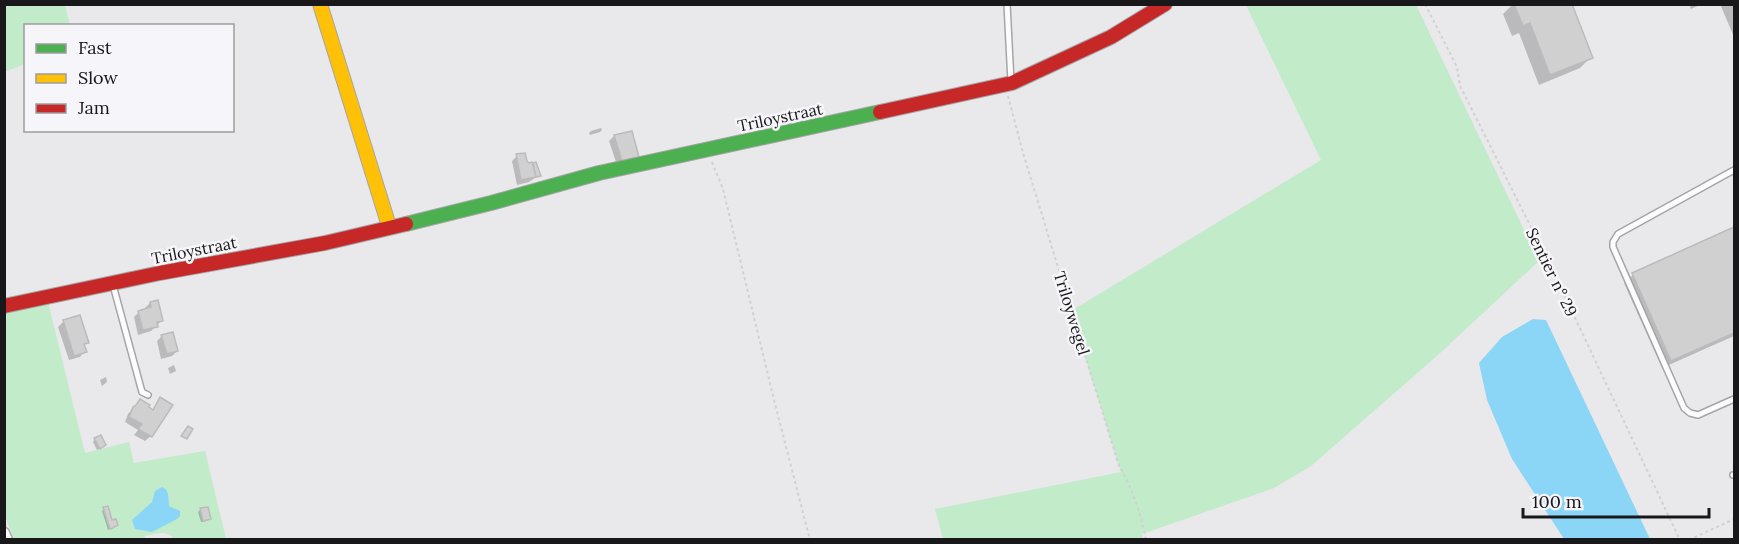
<svg xmlns="http://www.w3.org/2000/svg" width="1739" height="544" font-family="Lora,serif">
<style>
.green{fill:#c1ebc9}
.water{fill:#8bd6f6}
.shadow{fill:#0003}
.building{fill:#d1d0d1;stroke:#bcbbbc;stroke-width:1.5}
.lines{fill:none;stroke-linecap:round;stroke-linejoin:round}
.lane-casing{stroke:#a5a4a7;stroke-width:8}
.street-casing{stroke:#a5a4a7;stroke-width:13}
.fast-casing{stroke:#a5a4a7;stroke-width:16}
.slow-casing{stroke:#a5a4a7;stroke-width:16}
.jam-casing{stroke:#a5a4a7;stroke-width:16}
.path{stroke:#d1d0d2;stroke-width:2;stroke-dasharray:3 3;stroke-linecap:butt}
.lane{stroke:#fcfcfc;stroke-width:5}
.street{stroke:#fcfcfc;stroke-width:10}
.fast{stroke:#4caf50;stroke-width:14}
.slow{stroke:#ffc107;stroke-width:14}
.jam{stroke:#c62828;stroke-width:14}
.labels{text-anchor:middle;dominant-baseline:central;stroke-width:5;stroke-linejoin:round;paint-order:stroke}
.street-label{font-size:16px;fill:#181719;stroke:#f6f5f9}
</style>
<rect width="100%" height="100%" fill="#e9e8eb"/>
<path class="green" d="M 5,4 L 65,5 L 70,25 L 26,26 L 25,64 L 5,72 Z
M 1246,5 L 1416,5 L 1539,261 L 1438,355 L 1311,466 L 1274,488 L 1148,532 L 1142,533 L 1143,539 L 943,539 L 935,509 L 1121,472 L 1071,311 L 1321,160 Z
M 48,302 L 85,453 L 129,442 L 134,463 L 205,451 L 226,539 L 174,539 C 167,529 156,534 145,536 L 144,540 L 14,539 L 4,513 L 4,312 Z"/>
<path class="water" d="M 1533,319 L 1546,320 L 1650,539 L 1564,539 L 1512,459 L 1487,400 L 1479,363 L 1502,337 Z
M 162,487 C 170,490 168,498 169,506 L 180,511 L 180,516 L 177,519 L 152,532 L 135,529 L 132,520 L 152,502 L 155,491 Z"/>
<path class="shadow" d="M 1513,4 L 1570,4 L 1591,57 L 1580,68 L 1539,85 L 1519,33 L 1512,36 L 1503,14 Z
M 1689,4 L 1702,4 L 1691,9 Z
M 1720,4 L 1734,4 L 1734,37 Z
M 601,128 L 602,130 L 600,132 L 590,135 L 589,133 L 591,131 Z
M 614,136 L 638,156 L 617,165 L 609,141 Z
M 517,156 L 531,165 L 535,164 L 539,175 L 529,182 L 517,185 L 512,161 Z
M 1734,229 L 1734,336 L 1662,368 L 1624,283 L 1633,275 Z
M 150,303 L 162,320 L 151,331 L 138,335 L 134,317 L 139,312 L 146,310 L 145,308 Z
M 64,321 L 87,342 L 84,346 L 85,351 L 80,357 L 69,360 L 58,327 Z
M 162,336 L 177,351 L 172,356 L 161,359 L 157,341 Z
M 174,365 L 176,371 L 170,374 L 168,368 Z
M 106,377 L 107,382 L 102,386 L 100,380 Z
M 161,399 L 171,405 L 151,436 L 145,441 L 134,435 L 138,430 L 125,422 L 128,414 L 140,401 L 151,411 Z
M 95,439 L 102,447 L 97,450 L 93,442 Z
M 104,509 L 114,527 L 108,530 L 102,511 Z
M 201,509 L 209,518 L 207,521 L 201,522 L 198,512 Z"/>
<path class="building" d="M 1514,4 L 1572,4 L 1593,58 L 1550,75 L 1530,23 L 1523,26 Z
M 632,131 L 639,157 L 622,161 L 614,135 Z
M 525,153 L 527,161 L 529,163 L 532,162 L 536,177 L 521,180 L 516,154 Z
M 536,162 L 541,176 L 536,177 L 533,163 Z
M 1734,227 L 1734,333 L 1671,361 L 1632,273 Z
M 158,300 L 163,321 L 157,322 L 158,327 L 143,330 L 138,311 L 151,307 L 150,302 Z
M 80,315 L 89,343 L 84,344 L 87,352 L 74,356 L 63,320 Z
M 173,332 L 178,351 L 167,354 L 161,335 Z
M 160,397 L 173,405 L 152,437 L 138,429 L 142,424 L 129,417 L 133,407 L 136,405 L 140,399 L 150,405 L 149,407 L 153,410 Z
M 188,426 L 193,429 L 187,439 L 181,436 Z
M 101,435 L 106,445 L 100,449 L 94,438 Z
M 108,506 L 112,520 L 116,519 L 118,525 L 111,529 L 110,529 L 103,507 Z
M 208,507 L 211,519 L 203,521 L 200,508 Z"/>
<g class="lines">
<defs>
<path id="lane" d="M 1007,4 L 1011,82
M 1734,170 L 1618,234 L 1613,242 L 1613,247 L 1684,408 L 1690,413 L 1698,415 L 1734,399
M 113,285 L 142,392 L 148,395
M 1733,475 L 1734,475"/>
<path id="street" d="M 4,533 L 7,540"/>
<path id="fast" d="M 406,224 L 491,203 L 599,173 L 880,112"/>
<path id="slow" d="M 320,4 L 389,226"/>
<path id="jam" d="M 880,112 L 1012,83 L 1111,37 L 1165,4
M 4,306 L 160,273 L 325,243 L 406,224"/>
</defs>
<use href="#lane" class="lane-casing"/>
<use href="#street" class="street-casing"/>
<use href="#fast" class="fast-casing"/>
<use href="#slow" class="slow-casing"/>
<use href="#jam" class="jam-casing"/>
<path class="path" d="M 1425,4 L 1457,67 L 1460,86 L 1551,267 L 1680,540
M 1008,96 L 1023,153 L 1119,466 C 1132,488 1141,514 1146,540
M 712,162 L 723,189 L 774,400 L 810,540
M 1689,540 L 1734,519"/>
<use href="#lane" class="lane"/>
<use href="#street" class="street"/>
<use href="#fast" class="fast"/>
<use href="#slow" class="slow"/>
<use href="#jam" class="jam"/>
</g>
<g class="labels">
<g class="street-label">
<text transform="translate(780 117) rotate(-12)">Triloystraat</text>
<text transform="translate(194 250) rotate(-11)">Triloystraat</text>
<text transform="translate(1552 272) rotate(64)">Sentier n° 29</text>
<text transform="translate(1072 313) rotate(73)">Triloywegel</text>
</g>
</g>
<rect width="1739" height="544" fill="none" stroke="#181719" stroke-width="12"/>
<rect x="24" y="24" width="210" height="108" fill="#f6f5f9" stroke="#9d9c9f" stroke-width="1.5"/>
<rect x="36" y="44" width="30" height="9" fill="#4caf50" stroke="#9d9c9f" stroke-width="1.5"/>
<text x="78" y="54" font-size="18" fill="#181719">Fast</text>
<rect x="36" y="74" width="30" height="9" fill="#ffc107" stroke="#9d9c9f" stroke-width="1.5"/>
<text x="78" y="84" font-size="18" fill="#181719">Slow</text>
<rect x="36" y="104" width="30" height="9" fill="#c62828" stroke="#9d9c9f" stroke-width="1.5"/>
<text x="78" y="114" font-size="18" fill="#181719">Jam</text>
<path d="M1523 508v9h186v-9" fill="none" stroke="#181719" stroke-width="3"/>
<text x="1532" y="508" font-size="18" fill="#181719" stroke="#f6f5f9" stroke-width="4.5" paint-order="stroke">100 m</text>
</svg>
